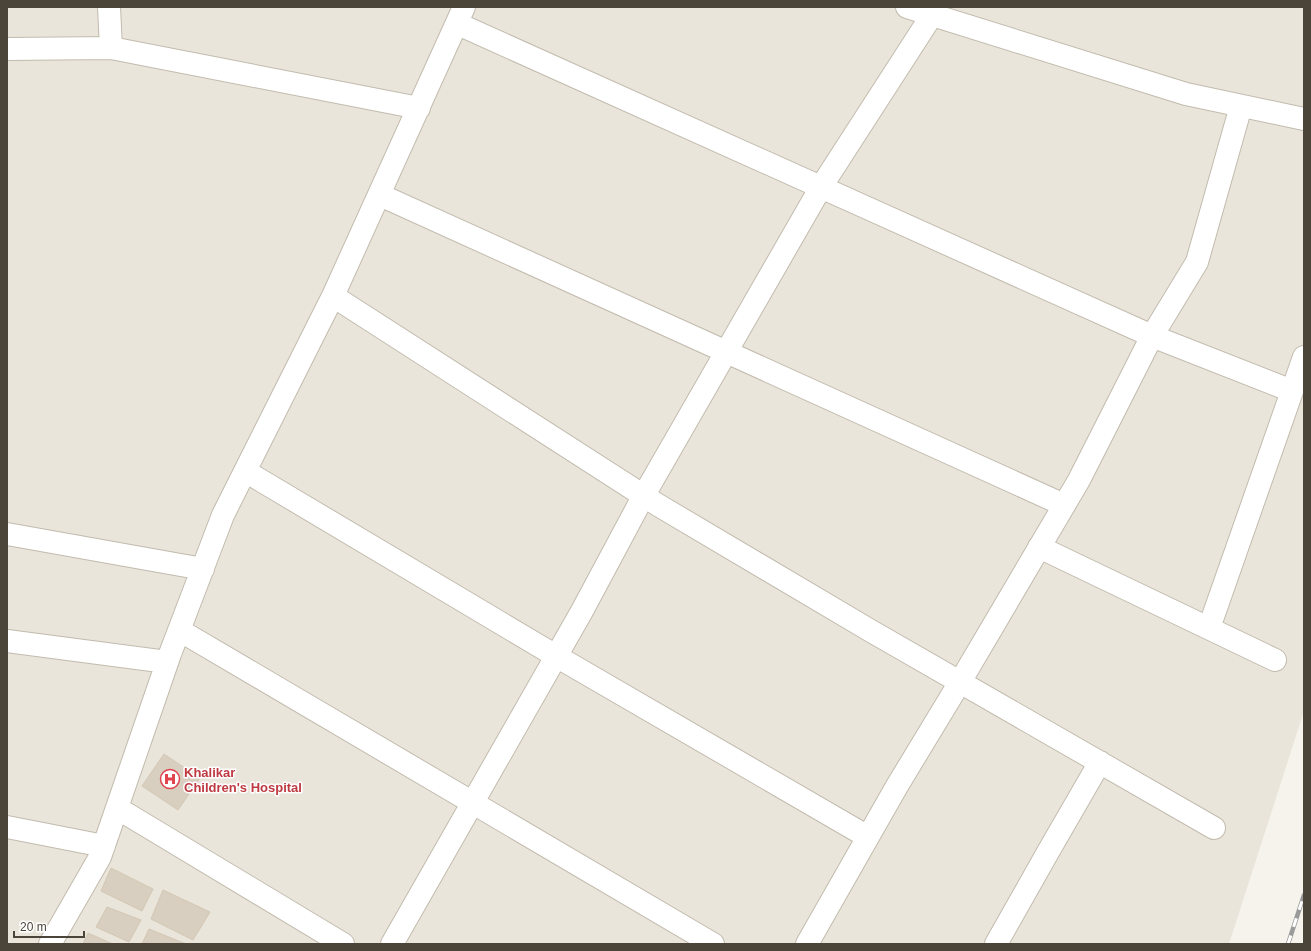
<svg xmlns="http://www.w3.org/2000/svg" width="1311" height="951" font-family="Arial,sans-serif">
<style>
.residential{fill:#eae5da}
.building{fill:#d8cfc1;stroke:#d3c7b4}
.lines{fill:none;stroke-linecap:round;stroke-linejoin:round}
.minor-casing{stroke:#c2bbae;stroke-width:24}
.minor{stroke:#fff;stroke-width:22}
.rail-casing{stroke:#9a9a9a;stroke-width:4.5}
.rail{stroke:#fff;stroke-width:3;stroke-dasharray:9;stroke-linecap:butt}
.labels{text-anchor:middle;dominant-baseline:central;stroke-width:3;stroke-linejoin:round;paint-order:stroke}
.health-label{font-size:13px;font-weight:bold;fill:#be3a42;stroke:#fff;text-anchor:start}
</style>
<rect width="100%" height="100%" fill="#f6f3ec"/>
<path class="residential" d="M 7,7 L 1304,7 L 1304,711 L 1229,944 L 7,944 Z"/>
<path class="building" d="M 164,754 L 200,778 L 178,810 L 142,786 Z
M 111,868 L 153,889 L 142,911 L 101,891 Z
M 163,890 L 210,912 L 193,940 L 151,919 Z
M 107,907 L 141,920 L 129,942 L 96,927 Z
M 149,929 L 186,944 L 142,944 Z
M 88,933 L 113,944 L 83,944 Z"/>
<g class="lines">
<defs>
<path id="minor" d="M 109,7 L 111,48
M 907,7 L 1186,94 L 1304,119
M 458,24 L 1152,336 L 1292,391
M 7,49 L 111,48 L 419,108
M 380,195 L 1064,505
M 333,296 L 658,505 L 871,631 L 1214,828
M 245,471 L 556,656 L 868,837
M 7,534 L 203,569
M 1039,547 L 1275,660
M 1209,628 L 1304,357
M 179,630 L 713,944
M 7,641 L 167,662
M 117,808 L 343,944
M 7,827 L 104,846
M 50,944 L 100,857 L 170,654 L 223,515 L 333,296 L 464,7
M 392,944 L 582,611 L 644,495 L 821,187 L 932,15 L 935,7
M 807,944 L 897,786 L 960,682 L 1079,480 L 1152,336 L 1197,262 L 1241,106
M 996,944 L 1048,852 L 1100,762"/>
</defs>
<use href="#minor" class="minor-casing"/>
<use href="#minor" class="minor"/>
<defs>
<path id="rail" d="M 1288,944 L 1304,895"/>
</defs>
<use href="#rail" class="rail-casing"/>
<use href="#rail" class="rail"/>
</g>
<defs>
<symbol id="hospital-ring" viewBox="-11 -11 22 22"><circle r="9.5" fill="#fff" stroke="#e0444e" stroke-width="1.5"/><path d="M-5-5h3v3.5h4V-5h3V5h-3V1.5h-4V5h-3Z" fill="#e0444e"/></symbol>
</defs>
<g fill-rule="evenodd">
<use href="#hospital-ring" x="159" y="768" width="22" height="22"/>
</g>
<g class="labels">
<g class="health-label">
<text x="184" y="772">Khalikar<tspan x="184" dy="15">Children's Hospital</tspan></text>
</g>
</g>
<rect width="1311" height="951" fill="none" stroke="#4b4439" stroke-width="16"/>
<path d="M14 931v6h70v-6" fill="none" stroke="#4b4439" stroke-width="2"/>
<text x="20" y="931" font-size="12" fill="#4b4439" stroke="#ffffff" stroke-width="3" paint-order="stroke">20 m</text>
</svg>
